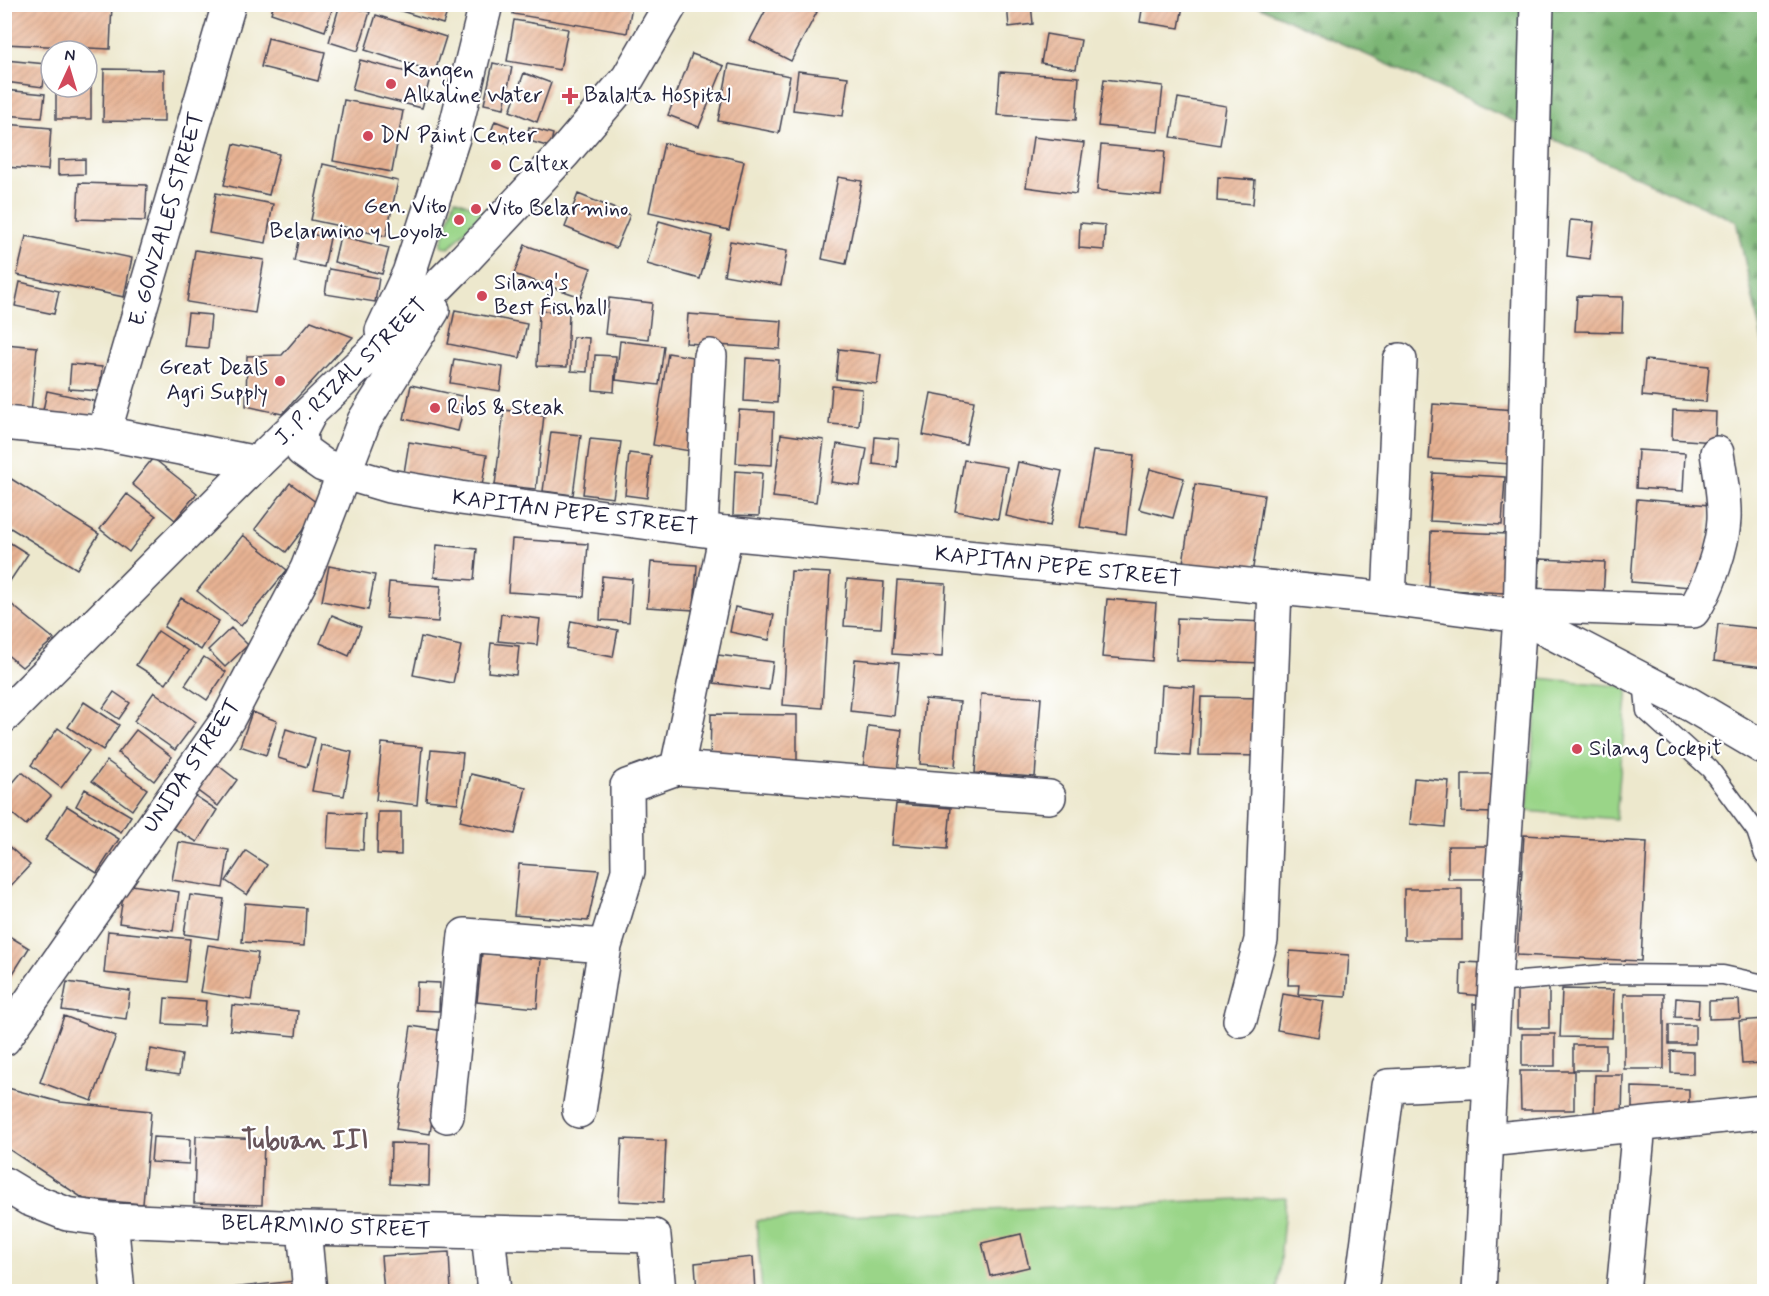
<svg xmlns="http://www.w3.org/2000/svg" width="1769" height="1296" font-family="Mynerve,sans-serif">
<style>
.green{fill:#9ad588;stroke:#5e7c62;stroke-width:1.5}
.forest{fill:url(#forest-firs);stroke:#4e6c58;stroke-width:1.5}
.building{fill:url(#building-hatch)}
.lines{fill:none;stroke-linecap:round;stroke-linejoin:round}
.lane-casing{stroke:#404051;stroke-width:21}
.street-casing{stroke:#404051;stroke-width:36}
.secondary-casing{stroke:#404051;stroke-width:36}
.lane{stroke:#fff;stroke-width:18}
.street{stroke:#fff;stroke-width:33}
.secondary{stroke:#fff;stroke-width:33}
.poi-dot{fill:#d1495b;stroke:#fff;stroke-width:2}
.labels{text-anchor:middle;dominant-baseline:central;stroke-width:4.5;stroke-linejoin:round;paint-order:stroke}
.poi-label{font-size:22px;fill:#22223b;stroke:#fff;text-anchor:start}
.street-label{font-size:22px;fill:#22223b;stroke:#fff}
.quarter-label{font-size:26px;font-weight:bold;fill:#67545a;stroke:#fff}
</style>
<defs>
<pattern id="forest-firs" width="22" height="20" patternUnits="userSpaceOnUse" patternTransform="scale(1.5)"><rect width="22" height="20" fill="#7bb674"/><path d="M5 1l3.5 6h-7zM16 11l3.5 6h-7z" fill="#649460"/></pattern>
<pattern id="building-hatch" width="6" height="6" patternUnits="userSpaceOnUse" patternTransform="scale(1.5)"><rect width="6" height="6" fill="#e7b293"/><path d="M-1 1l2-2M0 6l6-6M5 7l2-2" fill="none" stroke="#c69980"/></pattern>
</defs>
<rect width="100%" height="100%" fill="#fff"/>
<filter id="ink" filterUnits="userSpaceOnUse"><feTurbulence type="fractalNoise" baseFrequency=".0167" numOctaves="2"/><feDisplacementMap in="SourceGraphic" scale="12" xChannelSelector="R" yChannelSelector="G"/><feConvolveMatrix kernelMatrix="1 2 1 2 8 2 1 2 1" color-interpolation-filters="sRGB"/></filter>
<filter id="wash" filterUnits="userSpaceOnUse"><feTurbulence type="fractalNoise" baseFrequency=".008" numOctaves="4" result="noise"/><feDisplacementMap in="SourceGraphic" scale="24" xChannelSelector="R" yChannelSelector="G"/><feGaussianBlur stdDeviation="1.35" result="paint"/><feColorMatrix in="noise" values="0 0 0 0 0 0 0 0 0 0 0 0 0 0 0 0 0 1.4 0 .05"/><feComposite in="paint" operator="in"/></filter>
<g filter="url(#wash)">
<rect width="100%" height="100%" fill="#ede8cd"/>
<path class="green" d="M 455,199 L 483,211 L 449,248 L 441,245 Z
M 1539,678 L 1628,687 L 1616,819 L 1527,811 Z
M 1286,1197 L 1277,1292 L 762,1291 L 756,1220 Z"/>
<path class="forest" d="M 1256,5 L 1764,5 L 1764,349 L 1736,221 Z"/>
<g id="blocks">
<path class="building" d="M 4,4 L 112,4 L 110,49 L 4,44 Z
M 274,4 L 334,4 L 325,31 L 271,13 Z
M 340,4 L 370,12 L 358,51 L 329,42 Z
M 397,4 L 450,4 L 443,24 L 395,9 Z
M 514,4 L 625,4 L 632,6 L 627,33 L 513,14 Z
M 769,4 L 802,4 L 817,12 L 791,61 L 750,40 Z
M 1007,4 L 1031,4 L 1033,24 L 1009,27 Z
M 1143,4 L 1183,6 L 1179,28 L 1140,22 Z
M 376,15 L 446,37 L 435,72 L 365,50 Z
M 514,20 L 568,29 L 560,70 L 507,61 Z
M 1046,34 L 1081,40 L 1076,69 L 1041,63 Z
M 268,38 L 325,52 L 318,81 L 261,67 Z
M 692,54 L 724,66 L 699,127 L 668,115 Z
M 5,60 L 46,64 L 43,87 L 5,82 Z
M 360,60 L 430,78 L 422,108 L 352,90 Z
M 493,63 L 512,67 L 504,108 L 484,104 Z
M 729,64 L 790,76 L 779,133 L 718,121 Z
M 87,66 L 91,66 L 91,119 L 56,119 L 56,87 L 87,87 Z
M 104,69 L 164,70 L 164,122 L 103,121 Z
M 798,71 L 848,77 L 843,116 L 793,110 Z
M 1000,72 L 1079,77 L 1076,120 L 997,115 Z
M 524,73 L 551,83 L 537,122 L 510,111 Z
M 1104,79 L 1163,86 L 1158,132 L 1098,126 Z
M 4,90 L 45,94 L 42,118 L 4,115 Z
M 1178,98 L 1226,106 L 1220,145 L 1171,137 Z
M 344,100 L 403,111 L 392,172 L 333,161 Z
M 495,121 L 513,128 L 508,143 L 489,137 Z
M 5,124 L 51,128 L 48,170 L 5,167 Z
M 529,127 L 553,134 L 550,147 L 526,140 Z
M 1033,137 L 1084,143 L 1076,194 L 1026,187 Z
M 664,143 L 744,161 L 729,230 L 649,212 Z
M 234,144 L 279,154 L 269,195 L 224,185 Z
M 1101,145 L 1165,151 L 1161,196 L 1097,190 Z
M 85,159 L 85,174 L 58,175 L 58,160 Z
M 323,164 L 398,181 L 386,236 L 311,220 Z
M 838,177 L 862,181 L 846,264 L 822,259 Z
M 1218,177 L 1255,180 L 1253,204 L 1217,201 Z
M 79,183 L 147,185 L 145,221 L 77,219 Z
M 216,193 L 273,204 L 266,243 L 209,233 Z
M 578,194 L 630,215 L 616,248 L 565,227 Z
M 1570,220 L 1594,222 L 1590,259 L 1567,256 Z
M 659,221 L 712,236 L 700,279 L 647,264 Z
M 1080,223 L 1105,225 L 1104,250 L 1079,248 Z
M 300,232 L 330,238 L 324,267 L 294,261 Z
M 26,236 L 132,258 L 124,297 L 17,275 Z
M 340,236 L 389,248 L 382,274 L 334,262 Z
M 730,241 L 787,251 L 781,285 L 724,275 Z
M 525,245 L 591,268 L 581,297 L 514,274 Z
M 195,250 L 264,260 L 255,313 L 187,302 Z
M 329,269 L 379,278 L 375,302 L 325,294 Z
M 20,282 L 59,291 L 54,314 L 15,306 Z
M 1577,296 L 1623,297 L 1622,332 L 1575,331 Z
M 609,298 L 652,303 L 648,339 L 605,334 Z
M 455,310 L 527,324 L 520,358 L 448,344 Z
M 539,311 L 569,312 L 567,367 L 537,366 Z
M 188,313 L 211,315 L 208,348 L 184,346 Z
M 688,314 L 782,321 L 780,349 L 686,343 Z
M 311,321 L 353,337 L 282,414 L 246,406 L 247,356 L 282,355 Z
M 573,337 L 589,338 L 587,372 L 571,371 Z
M 620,341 L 664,346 L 659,385 L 616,380 Z
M 5,344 L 37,347 L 31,413 L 4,411 Z
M 839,349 L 881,354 L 877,384 L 836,379 Z
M 668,353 L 705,359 L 690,451 L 653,445 Z
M 595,355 L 616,356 L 614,392 L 593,390 Z
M 746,358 L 779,360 L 777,403 L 744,401 Z
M 454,359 L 503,367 L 500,391 L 450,383 Z
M 1645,360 L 1709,366 L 1706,402 L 1642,396 Z
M 71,364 L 102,367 L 100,391 L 69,389 Z
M 411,385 L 466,397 L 458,431 L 404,419 Z
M 832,386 L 862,389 L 859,426 L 829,424 Z
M 47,391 L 94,401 L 90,424 L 42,415 Z
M 931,393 L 974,401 L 966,444 L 923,435 Z
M 1433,404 L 1516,410 L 1512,464 L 1429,459 Z
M 504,410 L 544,415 L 536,489 L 495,485 Z
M 739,410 L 774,412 L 772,465 L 736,463 Z
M 1673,410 L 1716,412 L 1715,442 L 1672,439 Z
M 551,432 L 581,435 L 573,495 L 543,491 Z
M 781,434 L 824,440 L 816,502 L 773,497 Z
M 875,437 L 899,439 L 897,467 L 873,464 Z
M 590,439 L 621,442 L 613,498 L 583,494 Z
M 409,442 L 487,455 L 482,486 L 404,473 Z
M 837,444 L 867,449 L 860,486 L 831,482 Z
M 1638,450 L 1685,453 L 1683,491 L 1636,488 Z
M 1093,451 L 1134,455 L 1126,534 L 1080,527 Z
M 629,453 L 651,456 L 647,498 L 625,495 Z
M 153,458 L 197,493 L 175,520 L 132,484 Z
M 964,460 L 1007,467 L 998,519 L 955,511 Z
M 1018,462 L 1062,471 L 1050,526 L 1006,516 Z
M 1150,469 L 1184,478 L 1173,518 L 1139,509 Z
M 735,471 L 762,473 L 759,516 L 733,515 Z
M 1433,473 L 1505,477 L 1502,525 L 1430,521 Z
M 5,475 L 99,534 L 77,569 L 4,524 Z
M 290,483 L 321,506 L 286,552 L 255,529 Z
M 1195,484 L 1264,495 L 1252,574 L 1183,563 Z
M 127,494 L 156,516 L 129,552 L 100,529 Z
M 1637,499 L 1710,505 L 1703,588 L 1631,582 Z
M 1431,531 L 1508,534 L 1505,593 L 1429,589 Z
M 243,535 L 287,570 L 241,626 L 197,591 Z
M 4,539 L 28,554 L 4,590 Z
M 512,539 L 588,544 L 584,597 L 508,592 Z
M 437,545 L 477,549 L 474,580 L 434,577 Z
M 1540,559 L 1605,562 L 1603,599 L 1538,597 Z
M 651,562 L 697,565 L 694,610 L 647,607 Z
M 329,566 L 375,575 L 368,610 L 322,601 Z
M 791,571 L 830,573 L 822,708 L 783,705 Z
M 602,576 L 632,579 L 629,622 L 600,620 Z
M 847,579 L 884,582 L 881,628 L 844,626 Z
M 897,581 L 946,584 L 942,657 L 892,654 Z
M 389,582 L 441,586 L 438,622 L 386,618 Z
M 181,598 L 219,621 L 201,650 L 164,627 Z
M 1107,599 L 1156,603 L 1152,661 L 1102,657 Z
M 11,604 L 54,639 L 22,667 L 5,653 L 5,610 Z
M 735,607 L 774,615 L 769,640 L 730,632 Z
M 501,614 L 540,619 L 537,645 L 498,641 Z
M 332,615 L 361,627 L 349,656 L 320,643 Z
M 1177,618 L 1264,622 L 1262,663 L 1176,660 Z
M 571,621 L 618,630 L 613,657 L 566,648 Z
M 1718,624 L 1764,629 L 1764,667 L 1714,661 Z
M 231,628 L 248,645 L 225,667 L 208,650 Z
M 158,631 L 188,651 L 166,684 L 136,665 Z
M 421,637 L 461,646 L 453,683 L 413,675 Z
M 491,643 L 519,646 L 516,675 L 488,672 Z
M 718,655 L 773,662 L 769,690 L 714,683 Z
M 204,657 L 226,672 L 207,700 L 185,685 Z
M 855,659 L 899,663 L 894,716 L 850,711 Z
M 1162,685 L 1195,687 L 1190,756 L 1158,754 Z
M 114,692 L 130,703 L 119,719 L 103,708 Z
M 154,692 L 196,722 L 175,750 L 134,721 Z
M 981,694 L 1041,698 L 1035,777 L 975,773 Z
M 1201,697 L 1263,698 L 1262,756 L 1199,755 Z
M 925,699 L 960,702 L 955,767 L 920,764 Z
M 84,702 L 119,725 L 103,750 L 68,727 Z
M 252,712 L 277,721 L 266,755 L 240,746 Z
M 711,714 L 797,715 L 797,764 L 710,763 Z
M 868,726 L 902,730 L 896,780 L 862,776 Z
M 58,728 L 89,751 L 61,788 L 31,765 Z
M 286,729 L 315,738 L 307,767 L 278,758 Z
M 136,730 L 172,757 L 154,781 L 118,753 Z
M 382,743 L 422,747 L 417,805 L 376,800 Z
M 321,745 L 352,752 L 344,796 L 312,791 Z
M 431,750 L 463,753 L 458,803 L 426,800 Z
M 107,761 L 147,789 L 132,810 L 92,781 Z
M 215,763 L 237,780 L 218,806 L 195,789 Z
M 22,772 L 51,796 L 26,825 L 4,807 L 4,793 Z
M 471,774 L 526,787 L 515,834 L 460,821 Z
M 1462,774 L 1495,774 L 1494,813 L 1462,812 Z
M 1414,778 L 1449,781 L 1445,827 L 1410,824 Z
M 85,789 L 131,816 L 121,832 L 76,806 Z
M 194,795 L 217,810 L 197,842 L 173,828 Z
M 896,804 L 951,808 L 947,849 L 892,845 Z
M 67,806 L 119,839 L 97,873 L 45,840 Z
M 329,812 L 365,814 L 363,850 L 327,848 Z
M 378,812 L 401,812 L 401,855 L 377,854 Z
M 1524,835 L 1647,842 L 1641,961 L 1517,955 Z
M 4,842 L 30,865 L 4,893 Z
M 179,842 L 229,850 L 223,888 L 172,880 Z
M 1448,846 L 1491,846 L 1491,879 L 1448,879 Z
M 246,851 L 267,865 L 247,895 L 226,881 Z
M 519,864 L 599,870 L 588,921 L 514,915 Z
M 125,884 L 179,892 L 173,931 L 119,923 Z
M 1404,889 L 1462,889 L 1462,940 L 1404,940 Z
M 190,895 L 224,899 L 218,939 L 184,934 Z
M 245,903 L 306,908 L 304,946 L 242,942 Z
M 108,931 L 190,939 L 185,982 L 104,973 Z
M 4,933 L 29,948 L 4,988 Z
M 208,945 L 258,953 L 251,1000 L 200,992 Z
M 1290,951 L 1349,955 L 1346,997 L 1298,994 L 1299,985 L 1288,985 Z
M 482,953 L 541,959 L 537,1008 L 477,1002 Z
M 1461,962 L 1486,963 L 1484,996 L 1460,994 Z
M 67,982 L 130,991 L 126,1019 L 62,1010 Z
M 417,982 L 440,983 L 439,1011 L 416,1010 Z
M 1517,988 L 1549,988 L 1549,1028 L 1517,1028 Z
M 1562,989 L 1614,990 L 1612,1038 L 1560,1037 Z
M 1283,994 L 1324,1001 L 1318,1037 L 1277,1030 Z
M 1624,994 L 1664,994 L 1664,1069 L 1624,1069 Z
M 165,998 L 206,1001 L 204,1026 L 163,1024 Z
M 1676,998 L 1699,1000 L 1698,1018 L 1675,1017 Z
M 1739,1000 L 1740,1018 L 1709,1019 L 1709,1001 Z
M 1489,1003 L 1491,1027 L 1474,1027 L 1473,1004 Z
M 232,1005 L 298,1011 L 296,1036 L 230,1030 Z
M 64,1016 L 116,1036 L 92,1101 L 40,1082 Z
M 1764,1019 L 1764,1063 L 1742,1064 L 1739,1021 Z
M 1669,1025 L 1695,1025 L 1695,1044 L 1669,1044 Z
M 411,1026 L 444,1031 L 430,1134 L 396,1129 Z
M 1522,1034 L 1555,1034 L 1555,1066 L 1522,1066 Z
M 1573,1045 L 1606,1045 L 1606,1070 L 1573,1070 Z
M 151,1049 L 182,1055 L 179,1075 L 147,1070 Z
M 1671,1051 L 1693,1052 L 1693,1074 L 1671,1073 Z
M 1520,1071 L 1574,1071 L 1574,1110 L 1521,1110 Z
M 1595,1075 L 1623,1075 L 1622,1118 L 1594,1117 Z
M 4,1087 L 60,1102 L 151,1111 L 143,1204 L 84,1199 L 4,1146 Z
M 1632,1087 L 1689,1089 L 1689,1116 L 1632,1115 Z
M 196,1136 L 264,1139 L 262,1205 L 194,1203 Z
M 153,1137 L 190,1139 L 189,1164 L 151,1162 Z
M 622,1139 L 666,1141 L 663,1203 L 619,1201 Z
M 391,1143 L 430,1144 L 429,1186 L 390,1184 Z
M 1021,1234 L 1029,1267 L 990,1276 L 982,1243 Z
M 449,1252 L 451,1292 L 384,1292 L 381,1256 Z
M 753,1257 L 755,1292 L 697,1292 L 695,1263 Z
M 295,1281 L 296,1292 L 224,1292 L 223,1289 Z"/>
</g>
</g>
<g filter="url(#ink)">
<use href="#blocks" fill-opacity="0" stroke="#404051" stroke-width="1.5"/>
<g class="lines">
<defs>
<path id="lane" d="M 1646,681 L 1644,691 L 1646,711 L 1710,769 L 1756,831 L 1764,855
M 1495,983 L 1606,974 L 1723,975 L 1764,984"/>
<path id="street" d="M 4,423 L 104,433 L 257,463
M 104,433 L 229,4
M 701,529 L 710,356
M 1389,599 L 1400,360
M 1521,605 L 1693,611 C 1708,590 1723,545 1724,519 C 1725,497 1720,474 1717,453
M 677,768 L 1049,797
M 1240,1020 L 1261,940 L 1275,589
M 579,1111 L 605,946 L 628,871 L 627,786 L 677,768 L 726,533
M 447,1116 L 465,935 L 605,946
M 1487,1140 L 1764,1112
M 4,1184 L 29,1199 L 67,1214 L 111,1220 L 304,1228 L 654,1236 L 659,1292
M 111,1220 L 118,1292
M 304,1228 L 310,1292
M 488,1232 L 494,1292
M 1361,1292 L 1388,1086 L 1490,1081
M 1479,1292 L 1495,983 L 1520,616 L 1537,4
M 1623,1292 L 1639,1125"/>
<path id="secondary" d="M 382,331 L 409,273 L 453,138 L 486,4
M 310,413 L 300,432 L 302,450 L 323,465 L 345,473 L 389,486 L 460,498 L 726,533 L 1389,599 L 1520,616 L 1691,705 L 1764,748
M 4,716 L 257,463 L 372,353 L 464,260 L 563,154 L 628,78 L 671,4
M 4,1039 L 228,719 L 307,569 L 364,421 L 433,310"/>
</defs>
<use href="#lane" class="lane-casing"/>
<use href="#street" class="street-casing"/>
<use href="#secondary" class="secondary-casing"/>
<use href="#lane" class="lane"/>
<use href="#street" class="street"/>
<use href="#secondary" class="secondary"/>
</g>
</g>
<g class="poi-dot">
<circle cx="391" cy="84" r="6"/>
<path d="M567 87h6v6h6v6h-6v6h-6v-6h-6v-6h6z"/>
<circle cx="368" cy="136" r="6"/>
<circle cx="496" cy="165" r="6"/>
<circle cx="476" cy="209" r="6"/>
<circle cx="459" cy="220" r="6"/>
<circle cx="482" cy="296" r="6"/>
<circle cx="280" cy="381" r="6"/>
<circle cx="435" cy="408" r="6"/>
<circle cx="1577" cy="749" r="6"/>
</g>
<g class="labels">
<g class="poi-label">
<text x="403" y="71">Kangen<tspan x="403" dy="25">Alkaline Water</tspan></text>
<text x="584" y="96">Balalta Hospital</text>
<text x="380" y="136">DN Paint Center</text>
<text x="508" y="165">Caltex</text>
<text x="447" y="207" text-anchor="end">Gen. Vito<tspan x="447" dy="25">Belarmino y Loyola</tspan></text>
<text x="488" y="209">Vito Belarmino</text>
<text x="494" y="283">Silang's<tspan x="494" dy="25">Best Fishball</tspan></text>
<text x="268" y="368" text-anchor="end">Great Deals<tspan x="268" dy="25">Agri Supply</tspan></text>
<text x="447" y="408">Ribs &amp; Steak</text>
<text x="1589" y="749">Silang Cockpit</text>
</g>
<g class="street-label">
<text transform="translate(167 219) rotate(-74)">E. GONZALES STREET</text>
<text transform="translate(351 372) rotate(-44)">J. P. RIZAL STREET</text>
<text transform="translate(575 513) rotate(7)">KAPITAN PEPE STREET</text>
<text transform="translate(1058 567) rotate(6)">KAPITAN PEPE STREET</text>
<text transform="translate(192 766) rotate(-56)">UNIDA STREET</text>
<text transform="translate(326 1227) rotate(2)">BELARMINO STREET</text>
</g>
<g class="quarter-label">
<text x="305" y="1141">Tubuan III</text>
</g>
</g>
<rect width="1769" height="1296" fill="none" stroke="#fff" stroke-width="24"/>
<g transform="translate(69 69) rotate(4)"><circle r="28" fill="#ffffff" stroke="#a7a7b1" stroke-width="1.5"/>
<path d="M0-4.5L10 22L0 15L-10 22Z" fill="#d1495b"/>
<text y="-9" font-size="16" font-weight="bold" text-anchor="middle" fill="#22223b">N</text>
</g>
</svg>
